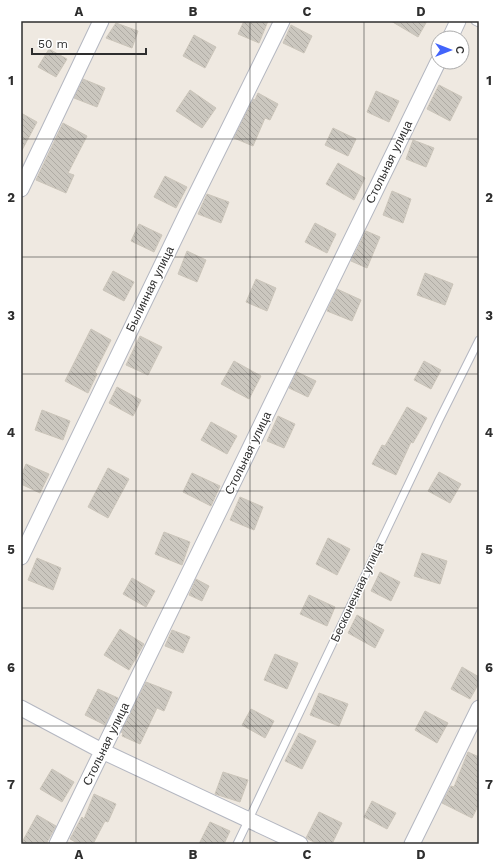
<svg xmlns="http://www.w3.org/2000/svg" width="500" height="865" font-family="'Work Sans',sans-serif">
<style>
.building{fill:url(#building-back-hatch);stroke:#cbc5ba}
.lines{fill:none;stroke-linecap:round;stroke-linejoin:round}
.lane-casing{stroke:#b4b7c1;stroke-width:9}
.street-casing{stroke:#b4b7c1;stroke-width:17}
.lane{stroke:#fff;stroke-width:7}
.street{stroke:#fff;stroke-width:15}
.grid{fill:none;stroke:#2e2e2e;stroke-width:1;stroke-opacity:0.55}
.labels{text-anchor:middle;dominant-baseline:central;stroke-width:3;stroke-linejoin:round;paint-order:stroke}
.street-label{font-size:12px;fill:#2e2e2e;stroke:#fff}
.neatline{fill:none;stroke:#2e2e2e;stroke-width:1.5}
.grid-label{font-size:13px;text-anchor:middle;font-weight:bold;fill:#2e2e2e}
</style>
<defs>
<pattern id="building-back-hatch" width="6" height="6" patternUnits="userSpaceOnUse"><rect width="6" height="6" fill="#cbc7bf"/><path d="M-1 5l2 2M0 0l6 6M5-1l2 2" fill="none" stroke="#afaba4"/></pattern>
</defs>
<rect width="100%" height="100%" fill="#efe9e1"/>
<path class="building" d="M 244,21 L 268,21 L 259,43 L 238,34 Z
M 391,21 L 427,21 L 418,37 Z
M 116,23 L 138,31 L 132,48 L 106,38 Z
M 291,25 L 312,36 L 304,53 L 283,43 Z
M 194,35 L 216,47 L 205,68 L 183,56 Z
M 49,49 L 67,59 L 56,77 L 38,67 Z
M 83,79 L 105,88 L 97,107 L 74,98 Z
M 439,85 L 462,97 L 450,121 L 427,109 Z
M 190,90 L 216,108 L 202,128 L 176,111 Z
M 376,91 L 399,101 L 389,122 L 367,112 Z
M 258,93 L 278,104 L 270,120 L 265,118 L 253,146 L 234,138 L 253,99 L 255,100 Z
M 21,113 L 37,122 L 21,152 Z
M 63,123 L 87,136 L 68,173 L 74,175 L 66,193 L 36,180 Z
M 333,128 L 356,139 L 348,156 L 325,145 Z
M 413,140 L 434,148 L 426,167 L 406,159 Z
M 338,163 L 365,178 L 354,200 L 326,184 Z
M 165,176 L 187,187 L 176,208 L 154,197 Z
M 392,191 L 411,199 L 403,223 L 383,215 Z
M 207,194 L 229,202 L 221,223 L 198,214 Z
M 315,223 L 336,234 L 327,253 L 305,242 Z
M 139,224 L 162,235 L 154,252 L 131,241 Z
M 366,231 L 380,237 L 367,268 L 351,261 Z
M 187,251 L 206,260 L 197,282 L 178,274 Z
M 113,271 L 134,282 L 124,301 L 103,290 Z
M 425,273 L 453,284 L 445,305 L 417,295 Z
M 256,279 L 276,288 L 267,311 L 246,302 Z
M 337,289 L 361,300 L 352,321 L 327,311 Z
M 91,329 L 111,340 L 95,372 L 97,374 L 88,393 L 65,381 Z
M 140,336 L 162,347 L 148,375 L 126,365 Z
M 234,361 L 261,376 L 249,399 L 221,384 Z
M 424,361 L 441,370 L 431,389 L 414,380 Z
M 297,372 L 316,381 L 308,397 L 289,388 Z
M 117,387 L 141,400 L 133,416 L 109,403 Z
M 407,407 L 427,418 L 413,443 L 411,442 L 396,475 L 372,464 L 382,445 L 385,446 Z
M 42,410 L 70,421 L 63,440 L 35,430 Z
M 278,416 L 295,424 L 284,448 L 267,441 Z
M 211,422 L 237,436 L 227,454 L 201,440 Z
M 26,464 L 49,474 L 40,493 L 21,484 L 21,476 Z
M 108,468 L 129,479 L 108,518 L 88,507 Z
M 439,472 L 461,484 L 450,503 L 428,491 Z
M 192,473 L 220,486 L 211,506 L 183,492 Z
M 240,497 L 263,507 L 254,530 L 230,520 Z
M 164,532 L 190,542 L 182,565 L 155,554 Z
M 328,538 L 350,549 L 337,575 L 316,564 Z
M 422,553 L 447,561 L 440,584 L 414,576 Z
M 37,558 L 61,568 L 53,590 L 28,580 Z
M 380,572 L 400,582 L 391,601 L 371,591 Z
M 132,578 L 155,591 L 146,607 L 123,594 Z
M 196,579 L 209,586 L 202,601 L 189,595 Z
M 309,595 L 335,607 L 327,626 L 300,614 Z
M 357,615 L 384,630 L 375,648 L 348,633 Z
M 120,629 L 144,644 L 129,670 L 104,655 Z
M 172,630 L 190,637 L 183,653 L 165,646 Z
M 275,654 L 298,663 L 287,689 L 264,680 Z
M 462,667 L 479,677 L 479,683 L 470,699 L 451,689 Z
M 146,682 L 172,692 L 164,711 L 157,708 L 140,744 L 122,736 L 123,733 L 121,732 Z
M 98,689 L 118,698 L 105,725 L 85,715 Z
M 319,693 L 348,704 L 339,726 L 310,715 Z
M 251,709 L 274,721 L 265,738 L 242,725 Z
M 425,711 L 448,723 L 437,743 L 415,730 Z
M 299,733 L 316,741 L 302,769 L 285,761 Z
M 468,752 L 479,757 L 479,804 L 472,818 L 442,803 L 451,786 L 454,787 Z
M 52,769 L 74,782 L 62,802 L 40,789 Z
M 223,772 L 248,780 L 240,802 L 215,794 Z
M 94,794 L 116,804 L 108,822 L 105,821 L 93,844 L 79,844 L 70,839 L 82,817 L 84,819 Z
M 372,801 L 396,813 L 387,829 L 364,817 Z
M 319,812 L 342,823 L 332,844 L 318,844 L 306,838 Z
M 37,815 L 56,826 L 46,844 L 21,844 Z
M 210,822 L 230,831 L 224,844 L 199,844 Z"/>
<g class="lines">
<defs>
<path id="lane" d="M 475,21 L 479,23
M 237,844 L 439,420 L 479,340"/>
<path id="street" d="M 450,38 L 458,21
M 21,189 L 101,21
M 21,557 L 186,215 L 282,21
M 21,708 L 102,751 L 300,844
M 57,844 L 438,62
M 412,844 L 479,708"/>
</defs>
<use href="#lane" class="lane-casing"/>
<use href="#street" class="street-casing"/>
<use href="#lane" class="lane"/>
<use href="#street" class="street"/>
</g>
<path class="grid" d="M 136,21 L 136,844M 250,21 L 250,844M 364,21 L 364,844M 21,139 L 479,139M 21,257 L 479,257M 21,374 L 479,374M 21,491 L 479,491M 21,608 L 479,608M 21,726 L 479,726"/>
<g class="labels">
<g class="street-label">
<text transform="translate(389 162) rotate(-64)">Стольная улица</text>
<text transform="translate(150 289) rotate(-64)">Былинная улица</text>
<text transform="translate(248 453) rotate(-64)">Стольная улица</text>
<text transform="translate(357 592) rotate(-65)">Бесконечная улица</text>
<text transform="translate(106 744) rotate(-64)">Стольная улица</text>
</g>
</g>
<rect width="500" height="865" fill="none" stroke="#ffffff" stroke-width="44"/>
<g transform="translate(450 50) rotate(90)"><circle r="19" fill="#ffffff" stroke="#ababab"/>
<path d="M0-3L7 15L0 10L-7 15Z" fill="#4264fb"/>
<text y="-6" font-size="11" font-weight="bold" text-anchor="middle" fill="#2e2e2e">С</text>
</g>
<path d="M32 48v6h114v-6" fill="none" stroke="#2e2e2e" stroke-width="2"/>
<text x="38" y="48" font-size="12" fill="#2e2e2e" stroke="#ffffff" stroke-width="3" paint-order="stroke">50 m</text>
<rect x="22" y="22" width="456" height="821" class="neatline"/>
<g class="grid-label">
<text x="79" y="16">A</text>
<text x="193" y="16">B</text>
<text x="307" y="16">C</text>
<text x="421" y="16">D</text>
<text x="11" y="85">1</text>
<text x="489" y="85">1</text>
<text x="11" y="202">2</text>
<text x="489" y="202">2</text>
<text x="11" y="320">3</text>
<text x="489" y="320">3</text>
<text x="11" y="437">4</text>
<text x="489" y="437">4</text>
<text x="11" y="554">5</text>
<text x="489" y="554">5</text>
<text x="11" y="672">6</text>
<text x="489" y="672">6</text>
<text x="11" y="789">7</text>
<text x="489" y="789">7</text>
<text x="79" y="859">A</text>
<text x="193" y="859">B</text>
<text x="307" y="859">C</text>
<text x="421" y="859">D</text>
</g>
</svg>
